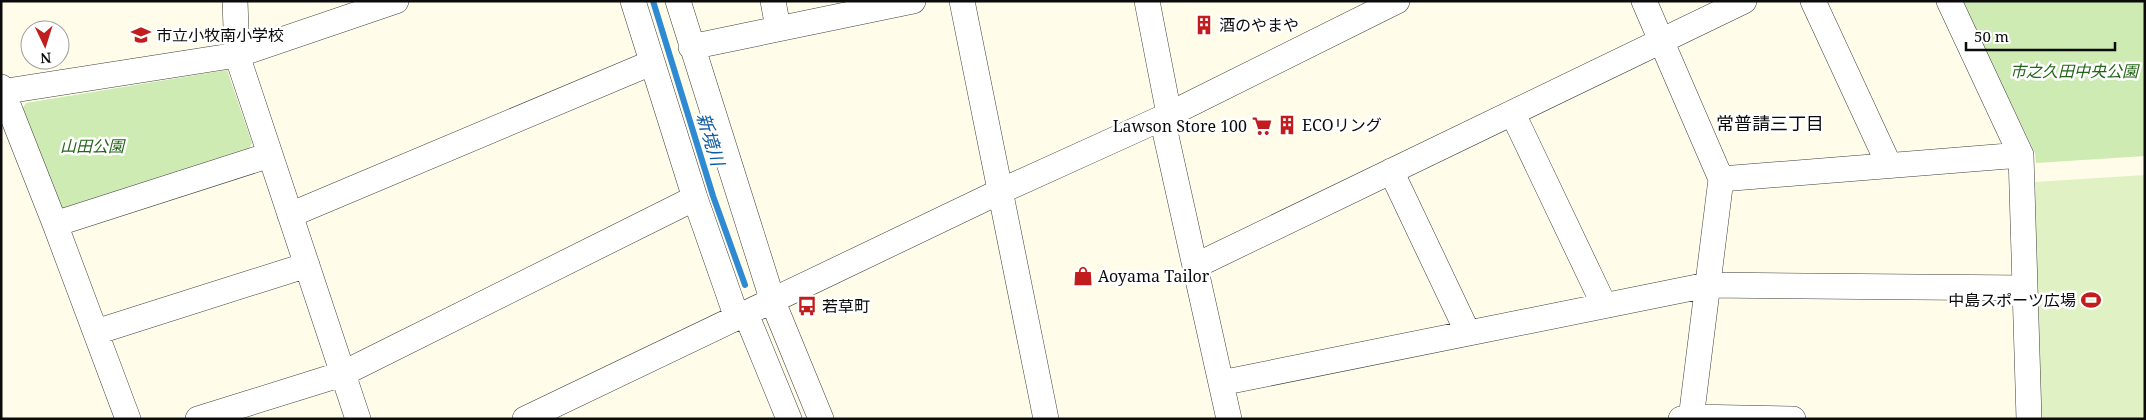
<svg xmlns="http://www.w3.org/2000/svg" width="2146" height="420" font-family="'Noto Serif','Noto Sans JP',serif">
<style>
.green{fill:#cdebb2}
.pitch{fill:#e0f1c4}
.lines{fill:none;stroke-linecap:round;stroke-linejoin:round}
.stream{stroke:#2f8ad4;stroke-width:6}
.minor-casing{stroke:#3e3e3e;stroke-width:26}
.minor{stroke:#fff;stroke-width:25}
.labels{text-anchor:middle;dominant-baseline:central;stroke-width:5;stroke-linejoin:round;paint-order:stroke}
.poi-label{font-size:16px;fill:#0b0b0b;stroke:#fff;text-anchor:start}
.park-label{font-size:16px;font-style:italic;fill:#256519;stroke:#fff}
.neighbourhood-label{font-size:18px;fill:#0b0b0b;stroke:#fff}
.water-label{font-size:18px;font-style:italic;fill:#0f5ba2;stroke:#fff}
</style>
<rect width="100%" height="100%" fill="#fffce9"/>
<path class="green" d="M 1962,1 L 2145,1 L 2145,156 L 2036,163 L 2035,153 Z
M 227,70 L 252,143 L 248,151 L 67,210 L 57,206 L 21,111 L 26,103 Z"/>
<path class="pitch" d="M 2145,175 L 2145,419 L 2040,419 L 2035,182 Z"/>
<g class="lines">
<path class="stream" d="M 653,1 L 713,196 L 745,285"/>
<defs>
<path id="minor" d="M 235,1 L 237,55 L 358,419
M 633,1 L 695,198 L 737,318
M 678,1 L 773,302 L 821,419
M 773,1 L 778,28
M 962,1 L 1046,419
M 1147,1 L 1169,114
M 1644,1 L 1721,179 L 1691,419
M 1813,1 L 1889,165
M 1949,1 L 2021,155 L 2029,419
M 691,47 L 913,1
M 1,87 L 55,224 L 128,419
M 1,92 L 237,55 L 396,1
M 1513,114 L 1604,305
M 1162,118 L 1229,419
M 1391,171 L 1467,331
M 1721,179 L 2021,155
M 290,215 L 651,63
M 55,224 L 270,155
M 1195,266 L 1744,1
M 746,314 L 789,419
M 96,332 L 307,265
M 1221,383 L 1707,285 L 2025,288
M 198,419 L 342,374 L 695,198
M 525,419 L 1001,191 L 1162,118 L 1397,1
M 1681,419 L 1691,417 L 1793,419"/>
</defs>
<use href="#minor" class="minor-casing"/>
<use href="#minor" class="minor"/>
</g>
<defs>
<symbol id="building-bare" viewBox="-9 -9 18 18"><path d="M-4-6H4V6H1V3H-1V6H-4ZM-2.5-4.3h1.7v1.8h-1.7ZM.8-4.3h1.7v1.8H.8ZM-2.5-1h1.7V.8h-1.7ZM.8-1h1.7V.8H.8Z" fill="#c11d1e" stroke="#fff" stroke-width="2.5" paint-order="stroke"/></symbol>
<symbol id="school-bare" viewBox="-9 -9 18 18"><path d="M0-5L7-2L0 1L-7-2ZM-4 1L0 2.5L4 1V4Q0 6-4 4Z" fill="#c11d1e" stroke="#fff" stroke-width="2.5" paint-order="stroke"/></symbol>
<symbol id="supermarket-bare" viewBox="-9 -9 18 18"><path d="M-6-5.5h2.5l.6 2H6L4.5 2H-2.5L-4.4-4H-6ZM-1.5 3.2a1.3 1.3 0 1 0 .1 0ZM3 3.2a1.3 1.3 0 1 0 .1 0Z" fill="#c11d1e" stroke="#fff" stroke-width="2.5" paint-order="stroke"/></symbol>
<symbol id="shop-bare" viewBox="-9 -9 18 18"><path d="M-5-2.5h2.3a2.7 3.5 0 0 1 5.4 0H5L5.5 6h-11ZM-1.5-2.5h3a1.5 2.3 0 0 0-3 0Z" fill="#c11d1e" stroke="#fff" stroke-width="2.5" paint-order="stroke"/></symbol>
<symbol id="stadium-bare" viewBox="-9 -9 18 18"><path d="M0-5a6.5 5 0 1 0 0 10a6.5 5 0 1 0 0-10ZM-3.5-1.8h7v3.6h-7Z" fill="#c11d1e" stroke="#fff" stroke-width="2.5" paint-order="stroke"/></symbol>
<symbol id="bus-bare" viewBox="-9 -9 18 18"><path d="M-5-6H5V4H4V6H2V4H-2V6H-4V4H-5ZM-3.5-4V0h7V-4ZM-3.5 1.2v1.5H-2V1.2ZM2 1.2v1.5H3.5V1.2Z" fill="#c11d1e" stroke="#fff" stroke-width="2.5" paint-order="stroke"/></symbol>
</defs>
<g fill-rule="evenodd">
<use href="#building-bare" x="1190" y="11" width="28" height="28"/>
<use href="#school-bare" x="127" y="21" width="28" height="28"/>
<use href="#building-bare" x="1273" y="111" width="28" height="28"/>
<use href="#supermarket-bare" x="1248" y="112" width="28" height="28"/>
<use href="#shop-bare" x="1069" y="262" width="28" height="28"/>
<use href="#stadium-bare" x="2077" y="286" width="28" height="28"/>
<use href="#bus-bare" x="793" y="292" width="28" height="28"/>
</g>
<g class="labels">
<g class="poi-label">
<text x="1219" y="25">酒のやまや</text>
<text x="156" y="35">市立小牧南小学校</text>
<text x="1302" y="125">ECOリング</text>
<text x="1247" y="126" text-anchor="end">Lawson Store 100</text>
<text x="1098" y="276">Aoyama Tailor</text>
<text x="2076" y="300" text-anchor="end">中島スポーツ広場</text>
<text x="822" y="306">若草町</text>
</g>
<g class="park-label">
<text x="2074" y="71">市之久田中央公園</text>
<text x="92" y="146">山田公園</text>
</g>
<g class="neighbourhood-label">
<text x="1770" y="123">常普請三丁目</text>
</g>
<g class="water-label">
<text transform="translate(711 139) rotate(73)">新境川</text>
</g>
</g>
<rect width="2146" height="420" fill="none" stroke="#0b0b0b" stroke-width="5"/>
<g transform="translate(45 45) rotate(176)"><circle r="24" fill="#ffffff" stroke="#9d9d9d"/>
<path d="M0-4L9 19L0 12L-9 19Z" fill="#c11d1e"/>
<text y="-8" font-size="14" font-weight="bold" text-anchor="middle" fill="#0b0b0b">N</text>
</g>
<path d="M1966 42v8h149v-8" fill="none" stroke="#0b0b0b" stroke-width="2.5"/>
<text x="1974" y="42" font-size="15" fill="#0b0b0b" stroke="#ffffff" stroke-width="4" paint-order="stroke">50 m</text>
</svg>
